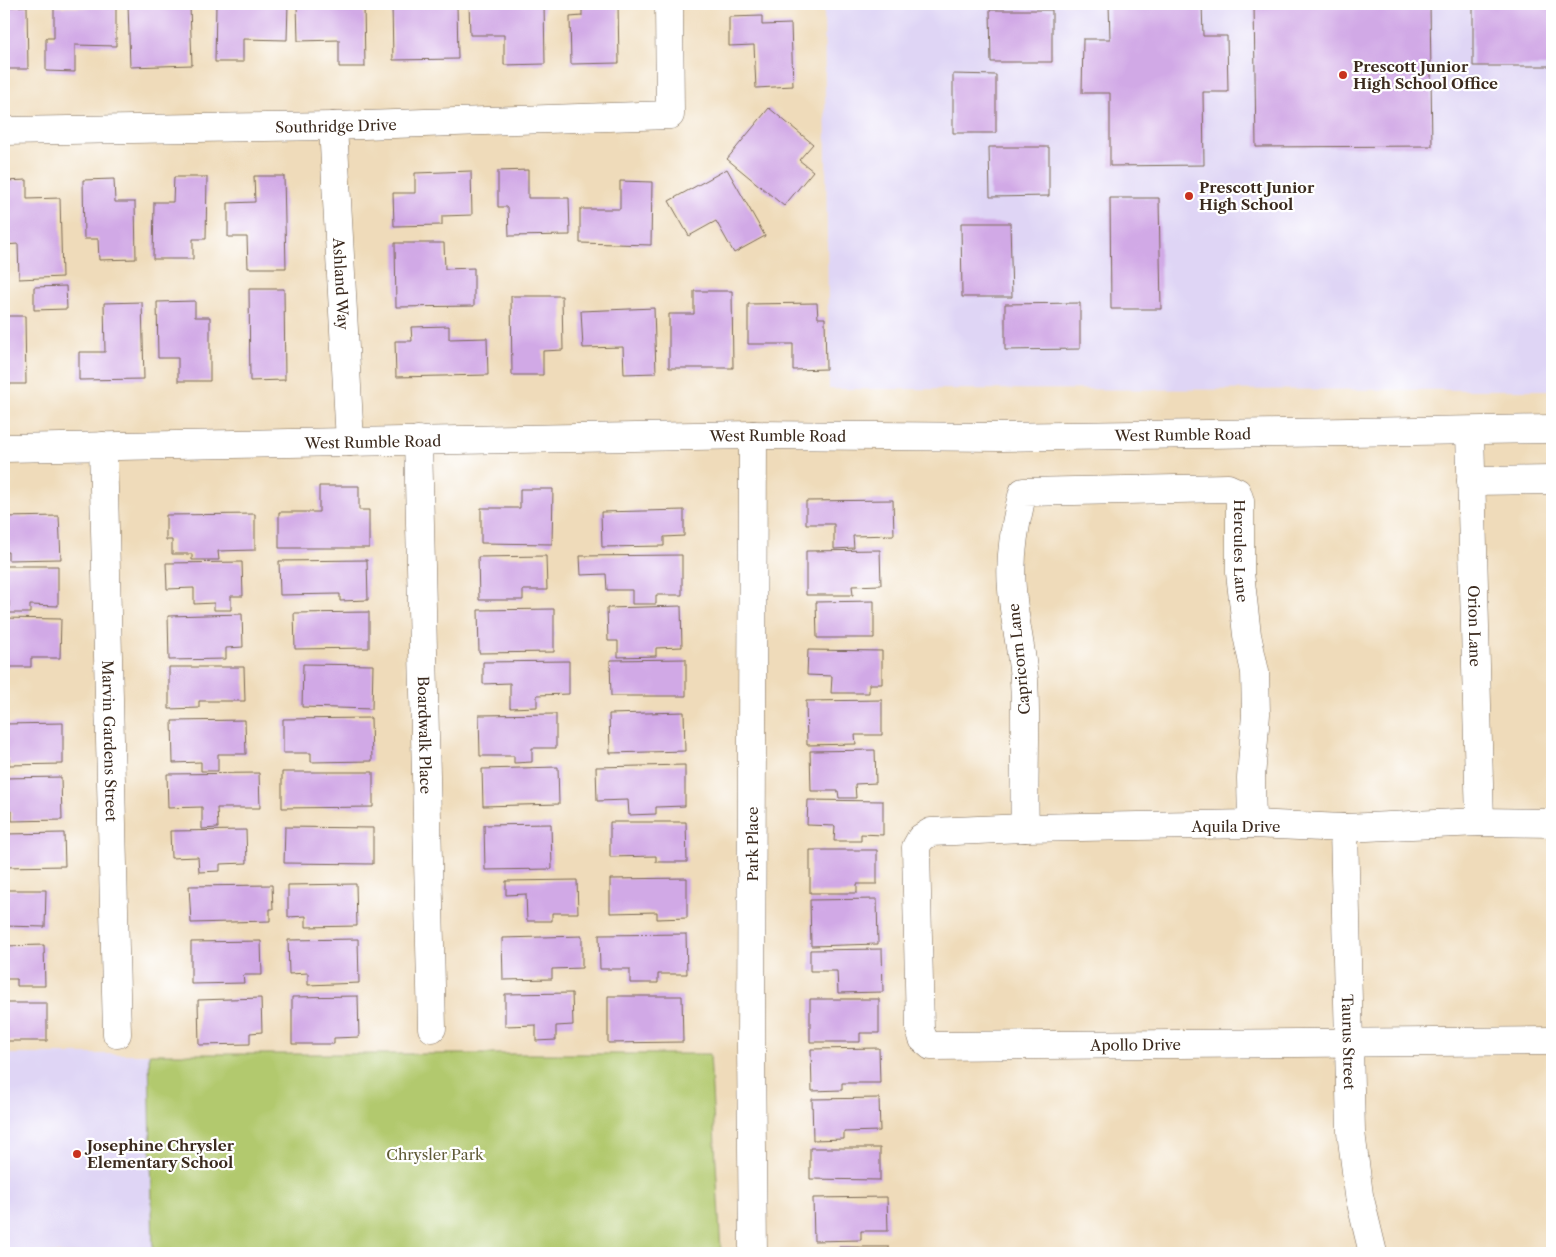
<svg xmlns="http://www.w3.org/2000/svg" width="1556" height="1257" font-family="'Libre Caslon Text',serif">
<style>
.built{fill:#dfd5f5}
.green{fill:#b2c96e;stroke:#767a46}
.building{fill:#d1a9e6}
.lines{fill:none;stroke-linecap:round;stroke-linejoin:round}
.minor-casing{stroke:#7a6855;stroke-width:29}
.tertiary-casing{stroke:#7a6855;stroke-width:29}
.minor{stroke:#fff;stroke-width:28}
.tertiary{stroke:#fff;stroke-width:28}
.poi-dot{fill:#c8321e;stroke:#fff;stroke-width:2}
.labels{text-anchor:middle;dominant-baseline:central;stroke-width:4.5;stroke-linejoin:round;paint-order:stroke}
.poi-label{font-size:15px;font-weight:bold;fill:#3b2a1e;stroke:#fff;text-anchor:start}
.street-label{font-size:15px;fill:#3b2a1e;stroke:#fff}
.park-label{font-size:15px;fill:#5f5a36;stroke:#fff}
</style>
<rect width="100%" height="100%" fill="#fff"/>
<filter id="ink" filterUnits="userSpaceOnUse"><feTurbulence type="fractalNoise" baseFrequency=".02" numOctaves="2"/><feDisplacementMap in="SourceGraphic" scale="10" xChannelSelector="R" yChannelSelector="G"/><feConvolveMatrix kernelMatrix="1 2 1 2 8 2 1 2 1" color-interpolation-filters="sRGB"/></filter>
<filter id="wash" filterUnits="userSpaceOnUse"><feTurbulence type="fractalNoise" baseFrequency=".0096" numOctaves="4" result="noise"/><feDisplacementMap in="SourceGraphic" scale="20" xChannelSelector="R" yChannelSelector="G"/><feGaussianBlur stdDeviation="1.12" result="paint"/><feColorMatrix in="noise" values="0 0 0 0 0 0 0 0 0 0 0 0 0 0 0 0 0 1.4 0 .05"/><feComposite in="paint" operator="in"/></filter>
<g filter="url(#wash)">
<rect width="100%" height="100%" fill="#efdbba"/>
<path class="built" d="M 824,4 L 1552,4 L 1552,390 L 829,389 Z
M 4,1054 L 149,1054 L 153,1253 L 4,1253 Z"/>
<path class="green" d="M 149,1054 L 710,1054 L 721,1253 L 153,1253 Z"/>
<g id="blocks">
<path class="building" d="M 4,4 L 9,4 L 9,7 L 27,6 L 28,69 L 4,69 Z
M 128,4 L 166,4 L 166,7 L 190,6 L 192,65 L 130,67 Z
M 216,4 L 288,4 L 287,40 L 243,39 L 243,62 L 215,62 Z
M 297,4 L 364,4 L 365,67 L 339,67 L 339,40 L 298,41 Z
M 457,4 L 458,59 L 393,60 L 392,5 Z
M 469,4 L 544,4 L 545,64 L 504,65 L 504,35 L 470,35 Z
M 582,4 L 618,4 L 619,63 L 571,64 L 570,17 L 582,16 Z
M 1109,4 L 1202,4 L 1203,36 L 1227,36 L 1228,92 L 1203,92 L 1204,165 L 1110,166 L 1110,93 L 1082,93 L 1083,39 L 1110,39 Z
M 1254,4 L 1430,4 L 1432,146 L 1256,147 Z
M 1473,4 L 1552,4 L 1552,66 L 1473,66 Z
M 54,7 L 116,8 L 116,46 L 75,45 L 75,72 L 46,71 L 46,38 L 54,38 Z
M 990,10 L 1052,10 L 1052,62 L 991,62 Z
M 762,16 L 762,25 L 791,24 L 793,86 L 756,88 L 754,45 L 729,46 L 729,17 Z
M 953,74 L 996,75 L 996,133 L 953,133 Z
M 769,108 L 813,144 L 799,160 L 813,171 L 784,206 L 727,159 Z
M 989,147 L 1049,147 L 1049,196 L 990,197 Z
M 727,169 L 765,236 L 734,253 L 716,221 L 689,236 L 669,201 Z
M 528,170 L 528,198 L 569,198 L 570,235 L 509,236 L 508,207 L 498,207 L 498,171 Z
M 471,171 L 472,215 L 442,216 L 442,225 L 394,226 L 393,193 L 415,193 L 415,173 Z
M 254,176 L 284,176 L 286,268 L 248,268 L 247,237 L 228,237 L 228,203 L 255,202 Z
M 174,177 L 207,177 L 206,239 L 193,239 L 193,259 L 153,259 L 154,202 L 173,202 Z
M 114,179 L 115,202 L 135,202 L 136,259 L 99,260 L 98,239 L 84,239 L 83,180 Z
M 27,180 L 27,199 L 60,198 L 62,277 L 19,279 L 18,244 L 4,245 L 4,181 Z
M 620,181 L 652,182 L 651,245 L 580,243 L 580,209 L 620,209 Z
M 1110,198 L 1159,198 L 1161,309 L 1111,309 Z
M 961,223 L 1010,223 L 1012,297 L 962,297 Z
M 395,243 L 444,243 L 445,269 L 474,268 L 474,306 L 396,307 Z
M 66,286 L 67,309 L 34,310 L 34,287 Z
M 249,289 L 284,289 L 285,380 L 250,381 Z
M 694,291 L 732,291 L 733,368 L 669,368 L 669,314 L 694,314 Z
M 511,296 L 562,296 L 563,350 L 543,351 L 543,375 L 512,375 Z
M 195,301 L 195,317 L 210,317 L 210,381 L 178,381 L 178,358 L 158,358 L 157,302 Z
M 142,302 L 144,379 L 79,380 L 79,352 L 105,352 L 104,303 Z
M 817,303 L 818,318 L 825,318 L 826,369 L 793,370 L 793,344 L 748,344 L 748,304 Z
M 1080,303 L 1080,349 L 1005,350 L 1005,304 Z
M 654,308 L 656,373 L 624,374 L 623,347 L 583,348 L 581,311 Z
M 4,316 L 25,316 L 26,384 L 4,384 Z
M 449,326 L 449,339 L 487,338 L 488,375 L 396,377 L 395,341 L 412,341 L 411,327 Z
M 319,486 L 359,486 L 359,510 L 369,510 L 369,548 L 279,548 L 279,512 L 319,512 Z
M 520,489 L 553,489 L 552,544 L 481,543 L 481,508 L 520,508 Z
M 893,500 L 894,535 L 853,536 L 854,548 L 834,549 L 834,524 L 806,524 L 806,501 Z
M 684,510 L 684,536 L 664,537 L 664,546 L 602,547 L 601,512 Z
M 255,514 L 255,550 L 218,551 L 219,560 L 192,560 L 192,554 L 172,554 L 172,540 L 166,540 L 166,515 Z
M 59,516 L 61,559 L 8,560 L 8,552 L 4,552 L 4,517 Z
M 880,550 L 881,585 L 852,586 L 853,595 L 806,595 L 806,551 Z
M 682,555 L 682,595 L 656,595 L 656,604 L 632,604 L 632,590 L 607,590 L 606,574 L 581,575 L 580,556 Z
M 546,556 L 547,590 L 523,590 L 523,600 L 479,600 L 478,557 Z
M 367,560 L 368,600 L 340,601 L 340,594 L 280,595 L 279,561 Z
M 242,562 L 243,596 L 231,596 L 231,610 L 214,610 L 214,603 L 194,604 L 194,588 L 167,589 L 166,563 Z
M 4,566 L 58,566 L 58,606 L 30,605 L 30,613 L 9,613 L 9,601 L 4,601 Z
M 874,601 L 874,638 L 817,638 L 816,602 Z
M 681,606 L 682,647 L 656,648 L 656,656 L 618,657 L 618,641 L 608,641 L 607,608 Z
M 554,609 L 554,652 L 479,653 L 478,610 Z
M 369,612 L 369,648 L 295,649 L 294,613 Z
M 242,614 L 243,647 L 226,648 L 226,659 L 169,660 L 168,616 Z
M 4,618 L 61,619 L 60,658 L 31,658 L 31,667 L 4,667 Z
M 808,650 L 882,651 L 882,684 L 869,684 L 869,693 L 831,693 L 832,676 L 807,675 Z
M 686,659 L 686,696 L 611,696 L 610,660 Z
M 569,661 L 569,694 L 537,695 L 537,707 L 510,708 L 510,683 L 483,684 L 483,662 Z
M 303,664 L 373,665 L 372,709 L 302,707 Z
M 169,667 L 244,667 L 245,701 L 199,701 L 199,708 L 169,709 Z
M 882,700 L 882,735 L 855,735 L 856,744 L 807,745 L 806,701 Z
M 684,712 L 685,751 L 610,753 L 609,714 Z
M 556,714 L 556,748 L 532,748 L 532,762 L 514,763 L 514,756 L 480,756 L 479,715 Z
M 371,718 L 372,761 L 311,762 L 311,753 L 283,753 L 283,719 Z
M 245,720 L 246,754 L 218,754 L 218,771 L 201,771 L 201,762 L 173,763 L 172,721 Z
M 63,723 L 63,764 L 9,765 L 9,759 L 4,759 L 4,724 Z
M 875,750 L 876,783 L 855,784 L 856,798 L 839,798 L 838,791 L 811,791 L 810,751 Z
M 685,765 L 685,806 L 656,807 L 656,814 L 629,815 L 628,800 L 597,801 L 596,767 Z
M 558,767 L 559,804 L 483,806 L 482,769 Z
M 282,772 L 373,772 L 373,807 L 282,808 Z
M 259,773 L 260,808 L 217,808 L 218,828 L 202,829 L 202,807 L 168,808 L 167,774 Z
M 61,777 L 62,820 L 12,821 L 12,811 L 4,811 L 4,778 Z
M 808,800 L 883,801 L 883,835 L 861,834 L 861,841 L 834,841 L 835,826 L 807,825 Z
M 610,822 L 686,822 L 687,862 L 656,862 L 656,856 L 610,857 Z
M 551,824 L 552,869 L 485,870 L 484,825 Z
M 285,827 L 373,828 L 373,864 L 284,863 Z
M 246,830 L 247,863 L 220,864 L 220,871 L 199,872 L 198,857 L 171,858 L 170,831 Z
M 64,833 L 65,866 L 4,867 L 4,834 Z
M 810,850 L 877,850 L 877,884 L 857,884 L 857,893 L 810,893 Z
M 687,878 L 687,918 L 657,919 L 657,912 L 610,913 L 610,879 Z
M 577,880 L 578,913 L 552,913 L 552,921 L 527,921 L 526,894 L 506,895 L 506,881 Z
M 356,884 L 357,926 L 306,927 L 306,916 L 288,917 L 288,885 Z
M 272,885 L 273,909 L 270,909 L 270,921 L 191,923 L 189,886 Z
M 4,890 L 46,890 L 45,927 L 4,926 Z
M 877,899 L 878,944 L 811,946 L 810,900 Z
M 686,934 L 687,974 L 658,974 L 658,983 L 630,983 L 630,969 L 600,969 L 599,935 Z
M 582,936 L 582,968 L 552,969 L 552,979 L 503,980 L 502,938 Z
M 358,939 L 359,983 L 308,985 L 308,973 L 289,974 L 288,940 Z
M 261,941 L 262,975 L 243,975 L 244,983 L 191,984 L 191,942 Z
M 44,945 L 45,986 L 17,986 L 17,979 L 4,979 L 4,946 Z
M 882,949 L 883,992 L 838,993 L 837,971 L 810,971 L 810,950 Z
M 572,993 L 573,1025 L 556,1026 L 556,1040 L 536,1041 L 536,1025 L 505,1026 L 505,994 Z
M 358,996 L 359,1037 L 334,1038 L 334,1044 L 292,1044 L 292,997 Z
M 608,996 L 682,996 L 683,1042 L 608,1043 Z
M 261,998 L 262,1032 L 250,1033 L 250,1044 L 199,1045 L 198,1000 Z
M 810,999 L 879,999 L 879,1033 L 860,1033 L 860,1042 L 810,1042 Z
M 4,1003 L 47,1003 L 47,1041 L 4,1041 Z
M 879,1048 L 880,1083 L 842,1083 L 842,1090 L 812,1091 L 811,1049 Z
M 879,1098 L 880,1131 L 844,1132 L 844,1139 L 813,1140 L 812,1099 Z
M 810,1148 L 880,1148 L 880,1180 L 810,1179 Z
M 887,1197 L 888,1231 L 861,1231 L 861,1240 L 814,1241 L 813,1198 Z
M 839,1247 L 889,1247 L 890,1253 L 825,1253 L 825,1251 L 839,1251 Z"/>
</g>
</g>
<g filter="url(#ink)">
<use href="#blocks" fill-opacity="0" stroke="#7a6855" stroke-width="1"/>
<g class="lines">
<defs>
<g id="minor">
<path id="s1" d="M 333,126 L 350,442"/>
<path id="s2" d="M 4,131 L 333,126 L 670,115 L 669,4"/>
<path id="s3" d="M 1470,431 L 1480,822"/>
<path d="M 753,435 L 751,1047 L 753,1253"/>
<path id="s4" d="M 418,440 L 432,1028"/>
<path id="s5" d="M 103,446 L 117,1034"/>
<path d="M 1471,481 L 1552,480"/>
<path id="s6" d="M 1552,823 L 1480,822 L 1344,828 L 1252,824 L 1025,828 L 931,832 L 921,838 L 916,847 L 920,1029 L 923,1039 L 931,1046 L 1552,1041"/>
<path id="s7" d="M 1025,828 C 1023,778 1027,729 1024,680 C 1022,649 1014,620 1012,589 C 1009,557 1015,523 1023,492 L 1228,488 L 1237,492 L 1240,501 L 1240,573 L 1247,635 L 1255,672 L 1256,714 L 1251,778 L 1252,824"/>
<path id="s8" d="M 1344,828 L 1351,1132 L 1359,1195 L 1373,1253"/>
</g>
<g id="tertiary">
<path id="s9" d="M 4,448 L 753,435 L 1000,437 L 1552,429"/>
</g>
</defs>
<use href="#minor" class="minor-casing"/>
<use href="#tertiary" class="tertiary-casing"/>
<use href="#minor" class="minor"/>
<use href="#tertiary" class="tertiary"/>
</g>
</g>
<g class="poi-dot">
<circle cx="1343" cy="75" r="5"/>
<circle cx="1189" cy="196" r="5"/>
<circle cx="77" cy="1154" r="5"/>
</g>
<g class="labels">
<g class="poi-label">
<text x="1353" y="66">Prescott Junior<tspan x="1353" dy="17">High School Office</tspan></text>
<text x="1199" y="187">Prescott Junior<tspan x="1199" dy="17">High School</tspan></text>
<text x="87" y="1145">Josephine Chrysler<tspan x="87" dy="17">Elementary School</tspan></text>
</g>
<g class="street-label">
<text stroke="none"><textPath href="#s2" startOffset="332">Southridge Drive</textPath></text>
<text stroke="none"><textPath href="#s1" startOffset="158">Ashland Way</textPath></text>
<text stroke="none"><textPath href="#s9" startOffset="1179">West Rumble Road</textPath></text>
<text stroke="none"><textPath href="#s9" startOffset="774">West Rumble Road</textPath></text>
<text stroke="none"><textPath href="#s9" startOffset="369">West Rumble Road</textPath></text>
<text stroke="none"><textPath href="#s7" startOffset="612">Hercules Lane</textPath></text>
<text stroke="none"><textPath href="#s3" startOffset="195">Orion Lane</textPath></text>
<text transform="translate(1019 659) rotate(-96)">Capricorn Lane</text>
<text stroke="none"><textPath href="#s4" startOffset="295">Boardwalk Place</textPath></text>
<text stroke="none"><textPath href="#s5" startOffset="295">Marvin Gardens Street</textPath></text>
<text x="1236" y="826">Aquila Drive</text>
<text transform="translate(752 844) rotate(-90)">Park Place</text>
<text stroke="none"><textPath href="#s8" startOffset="214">Taurus Street</textPath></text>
<text stroke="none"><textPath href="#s6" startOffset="1051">Apollo Drive</textPath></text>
</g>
<g class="park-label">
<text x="435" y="1154">Chrysler Park</text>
</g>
</g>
<rect width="1556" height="1257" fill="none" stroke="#fff" stroke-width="20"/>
</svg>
